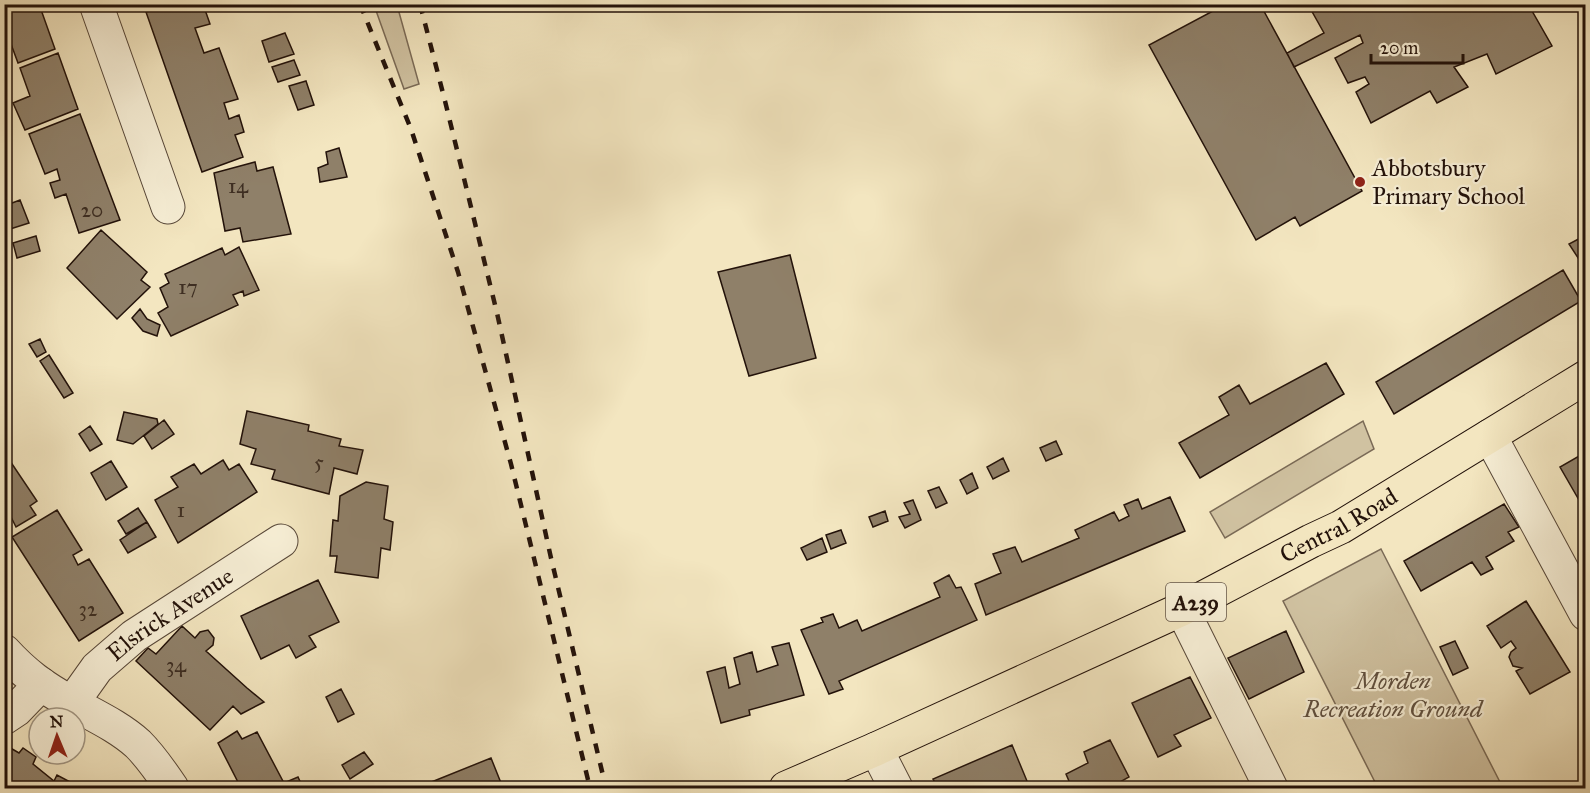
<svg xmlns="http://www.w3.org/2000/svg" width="1590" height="793" font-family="'IM FELL Great Primer',serif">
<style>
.green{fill:#d0c2a1;stroke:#7a6a56;stroke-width:1.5}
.building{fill:#8f8069;stroke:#23120a;stroke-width:1.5}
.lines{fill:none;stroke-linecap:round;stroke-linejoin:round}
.minor-casing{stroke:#574738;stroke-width:35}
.major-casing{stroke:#23120a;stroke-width:35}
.minor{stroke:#f7efd6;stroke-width:33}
.major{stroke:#f3e6c0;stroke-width:33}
.rail{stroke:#23120a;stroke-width:4.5;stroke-dasharray:10 10;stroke-linecap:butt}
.poi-dot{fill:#8f2418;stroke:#f7efd6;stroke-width:2}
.labels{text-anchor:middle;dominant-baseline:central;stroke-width:4.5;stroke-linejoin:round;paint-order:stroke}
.number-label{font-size:21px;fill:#3e2e22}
.shield{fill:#f7efd6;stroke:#635447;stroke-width:1.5}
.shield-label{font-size:22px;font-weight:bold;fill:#23120a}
.poi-label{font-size:24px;fill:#23120a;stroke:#f7efd6;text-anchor:start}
.street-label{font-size:24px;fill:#23120a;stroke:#f7efd6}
.park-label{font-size:24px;font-style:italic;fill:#60503f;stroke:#f7efd6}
</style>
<rect width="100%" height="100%" fill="#f3e6c0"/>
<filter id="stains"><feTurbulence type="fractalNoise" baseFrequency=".00333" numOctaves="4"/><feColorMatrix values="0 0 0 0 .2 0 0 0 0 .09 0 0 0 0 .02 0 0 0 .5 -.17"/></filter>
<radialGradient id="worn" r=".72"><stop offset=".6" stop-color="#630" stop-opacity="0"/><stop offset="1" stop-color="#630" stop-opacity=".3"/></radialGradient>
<path class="green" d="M 374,5 L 397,5 L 419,84 L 404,89 Z
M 1363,421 L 1374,449 L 1225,538 L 1210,512 Z
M 1381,549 L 1503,788 L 1378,788 L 1283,601 Z"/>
<path class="building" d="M 10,4 L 39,4 L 55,49 L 18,63 L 8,36 L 4,37 L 4,6 Z
M 168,4 L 203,4 L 210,24 L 195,28 L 204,53 L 219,48 L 238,99 L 224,103 L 229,119 L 239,115 L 244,132 L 235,135 L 243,157 L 202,172 L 146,12 Z
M 1226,4 L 1260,4 L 1362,191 L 1300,226 L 1295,217 L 1256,240 L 1149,45 Z
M 1316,4 L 1528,4 L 1552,46 L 1496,74 L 1487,54 L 1454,67 L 1468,87 L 1437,103 L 1430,91 L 1371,123 L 1356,92 L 1369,84 L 1365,77 L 1348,83 L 1335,58 L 1363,43 L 1360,35 L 1294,67 L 1287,53 L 1324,33 L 1310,8 Z
M 285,33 L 294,54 L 269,62 L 262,41 Z
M 58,53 L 78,109 L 25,130 L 13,103 L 30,96 L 20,68 Z
M 294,60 L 300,75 L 278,82 L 272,67 Z
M 306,81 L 314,105 L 298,110 L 289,86 Z
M 80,114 L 120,220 L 79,233 L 66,194 L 55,198 L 50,183 L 60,180 L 57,169 L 45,174 L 29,134 Z
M 339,148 L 347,177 L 320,182 L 318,168 L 328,164 L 326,152 Z
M 255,162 L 257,171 L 273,167 L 291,234 L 243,242 L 240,228 L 225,231 L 214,173 Z
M 20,200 L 29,223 L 4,231 L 4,206 Z
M 101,230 L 147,272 L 141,280 L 150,287 L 117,319 L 67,268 Z
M 1586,235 L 1586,270 L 1569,244 Z
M 36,236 L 40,251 L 17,258 L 13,243 Z
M 239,247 L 259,290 L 244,296 L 243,291 L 233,295 L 238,305 L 171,336 L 158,313 L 168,307 L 160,288 L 169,283 L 165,274 L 222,248 L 225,255 Z
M 790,255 L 816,358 L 749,376 L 718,272 Z
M 1563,270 L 1581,301 L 1394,414 L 1376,382 Z
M 140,309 L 147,319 L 160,325 L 157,336 L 143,331 L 132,318 Z
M 40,339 L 46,352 L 37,357 L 29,344 Z
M 49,355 L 73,393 L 64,398 L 40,361 Z
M 1326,363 L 1344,394 L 1200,478 L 1179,443 L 1229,415 L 1219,397 L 1239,385 L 1250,404 Z
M 247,411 L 309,425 L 308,431 L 341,439 L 339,446 L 363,450 L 357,474 L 334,468 L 329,494 L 272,479 L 275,470 L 251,464 L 256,449 L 240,444 Z
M 124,412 L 157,419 L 158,424 L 133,444 L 117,440 Z
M 164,420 L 174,434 L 152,449 L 144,436 Z
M 90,426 L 102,444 L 90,451 L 79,434 Z
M 1056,441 L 1062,454 L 1046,461 L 1040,448 Z
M 4,452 L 37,501 L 30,506 L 36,515 L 16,527 L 11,517 L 4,521 Z
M 1586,452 L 1586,496 L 1579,500 L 1560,467 Z
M 1003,458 L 1009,471 L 993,479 L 987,467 Z
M 223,460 L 229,470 L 239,464 L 257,492 L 178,543 L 155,500 L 178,487 L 171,477 L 194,464 L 201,474 Z
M 111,461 L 127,487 L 106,500 L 91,473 Z
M 972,473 L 978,488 L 967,494 L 960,480 Z
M 366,482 L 388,486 L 384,519 L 393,522 L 390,550 L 381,548 L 378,578 L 335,572 L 337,556 L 330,556 L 333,520 L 338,521 L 340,496 Z
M 939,487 L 947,503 L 936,508 L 928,491 Z
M 1170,497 L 1185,531 L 986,615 L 975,584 L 1001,573 L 993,554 L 1015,547 L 1022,562 L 1079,538 L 1075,530 L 1114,512 L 1119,521 L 1129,516 L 1124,505 L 1138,499 L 1142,509 Z
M 913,500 L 921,520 L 905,528 L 899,517 L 910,514 L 904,503 Z
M 1504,504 L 1519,527 L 1508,532 L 1514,541 L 1486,557 L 1493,569 L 1481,575 L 1472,562 L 1421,591 L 1404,561 Z
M 138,508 L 147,522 L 126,534 L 118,521 Z
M 57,510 L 82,550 L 73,555 L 78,565 L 89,559 L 123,613 L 79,641 L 12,537 Z
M 885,511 L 888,521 L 873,527 L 869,517 Z
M 147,522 L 156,537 L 128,553 L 120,540 Z
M 841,530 L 846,543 L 831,549 L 826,535 Z
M 822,538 L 827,552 L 807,560 L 801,548 Z
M 949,575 L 956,588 L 961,587 L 977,620 L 839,681 L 843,689 L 829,694 L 801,630 L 823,622 L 821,618 L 833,614 L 839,628 L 857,620 L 862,631 L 940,597 L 934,583 Z
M 318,580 L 339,622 L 309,636 L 316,647 L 296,658 L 289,645 L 261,659 L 241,616 Z
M 1526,601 L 1570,672 L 1530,694 L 1516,671 L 1522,668 L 1513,666 L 1509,657 L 1511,652 L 1516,648 L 1511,641 L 1501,648 L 1487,626 Z
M 182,626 L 195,638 L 200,632 L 208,630 L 214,638 L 213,645 L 206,651 L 247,688 L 264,702 L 241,714 L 233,706 L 210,730 L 136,661 L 148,648 L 156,654 Z
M 1286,631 L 1304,672 L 1249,699 L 1228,658 Z
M 1455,641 L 1468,668 L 1453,675 L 1440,647 Z
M 789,643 L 804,695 L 749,710 L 750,715 L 721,723 L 707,672 L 725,667 L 729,688 L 740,684 L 734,658 L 752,652 L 757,672 L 778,665 L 772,647 Z
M 1190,677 L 1211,718 L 1174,735 L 1181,746 L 1158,757 L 1132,703 Z
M 341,689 L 354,714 L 338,722 L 326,697 Z
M 237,731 L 242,739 L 257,732 L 284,783 L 298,777 L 303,788 L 241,788 L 218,743 Z
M 1110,740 L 1129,777 L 1118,783 L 1120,788 L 1072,788 L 1066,774 L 1088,763 L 1084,752 Z
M 1012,745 L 1027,781 L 1011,788 L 938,788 L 933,779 Z
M 7,746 L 19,753 L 23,748 L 36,757 L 33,764 L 54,781 L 57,775 L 74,784 L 71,788 L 4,788 L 4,750 Z
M 364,752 L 373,764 L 350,779 L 342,765 Z
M 491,758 L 503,788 L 431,788 L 429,783 Z"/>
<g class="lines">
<defs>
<g id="minor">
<path d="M 96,4 L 168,207"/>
<path d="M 1490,436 L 1586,614"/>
<path d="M 1182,609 L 1271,788"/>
<path d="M 4,651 C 25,674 43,687 70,702 C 93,715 118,726 138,744 C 151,757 162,773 172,788"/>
<path id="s1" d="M 72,703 L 97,668 L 134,636 L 281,541"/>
<path d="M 4,718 L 16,710 L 41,684"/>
<path d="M 876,749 L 896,788"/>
</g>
<g id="major">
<path id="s2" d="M 786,788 L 876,749 L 1182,609 L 1311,541 L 1341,527 L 1586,377"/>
</g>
</defs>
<use href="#minor" class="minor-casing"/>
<use href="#major" class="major-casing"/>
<use href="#minor" class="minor"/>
<use href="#major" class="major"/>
<path class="rail" d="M 360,4 L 411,129 L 458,272 L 511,464 L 590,788
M 420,4 L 445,101 L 497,313 L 551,558 L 606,788"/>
</g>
<circle class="poi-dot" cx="1360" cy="182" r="6"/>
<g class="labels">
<g class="number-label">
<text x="238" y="186">14</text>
<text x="92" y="210">20</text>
<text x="188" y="287">17</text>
<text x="319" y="462">5</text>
<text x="181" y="510">1</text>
<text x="88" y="609">32</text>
<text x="176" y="665">34</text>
</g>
<rect class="shield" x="1166" y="583" width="60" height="38" rx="4.5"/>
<g class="shield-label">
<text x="1196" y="602">A239</text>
</g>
<g class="poi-label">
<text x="1372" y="168">Abbotsbury<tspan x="1372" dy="28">Primary School</tspan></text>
</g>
<g class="street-label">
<text stroke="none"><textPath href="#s2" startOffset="612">Central Road</textPath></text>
<text stroke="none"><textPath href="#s1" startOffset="134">Elsrick Avenue</textPath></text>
</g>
<g class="park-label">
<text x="1393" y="681">Morden<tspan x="1393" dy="28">Recreation Ground</tspan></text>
</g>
</g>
<rect width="1590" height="793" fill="none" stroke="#f3e6c0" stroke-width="24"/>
<rect x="6" y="6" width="1578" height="781" fill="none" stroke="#23120a" stroke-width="3"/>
<rect x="12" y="12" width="1566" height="769" fill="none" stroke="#23120a" stroke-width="1.5"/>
<g transform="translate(57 736) rotate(358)"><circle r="28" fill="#f7efd6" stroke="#a29784" stroke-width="1.5"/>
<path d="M0-4.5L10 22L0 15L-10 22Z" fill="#8f2418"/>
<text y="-9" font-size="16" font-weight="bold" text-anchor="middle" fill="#23120a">N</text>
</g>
<path d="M1371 54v9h92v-9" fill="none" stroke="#23120a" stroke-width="3"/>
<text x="1380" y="54" font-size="18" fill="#23120a" stroke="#f7efd6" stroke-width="4.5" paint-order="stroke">20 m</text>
<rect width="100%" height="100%" filter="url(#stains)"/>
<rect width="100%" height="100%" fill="url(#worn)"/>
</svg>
